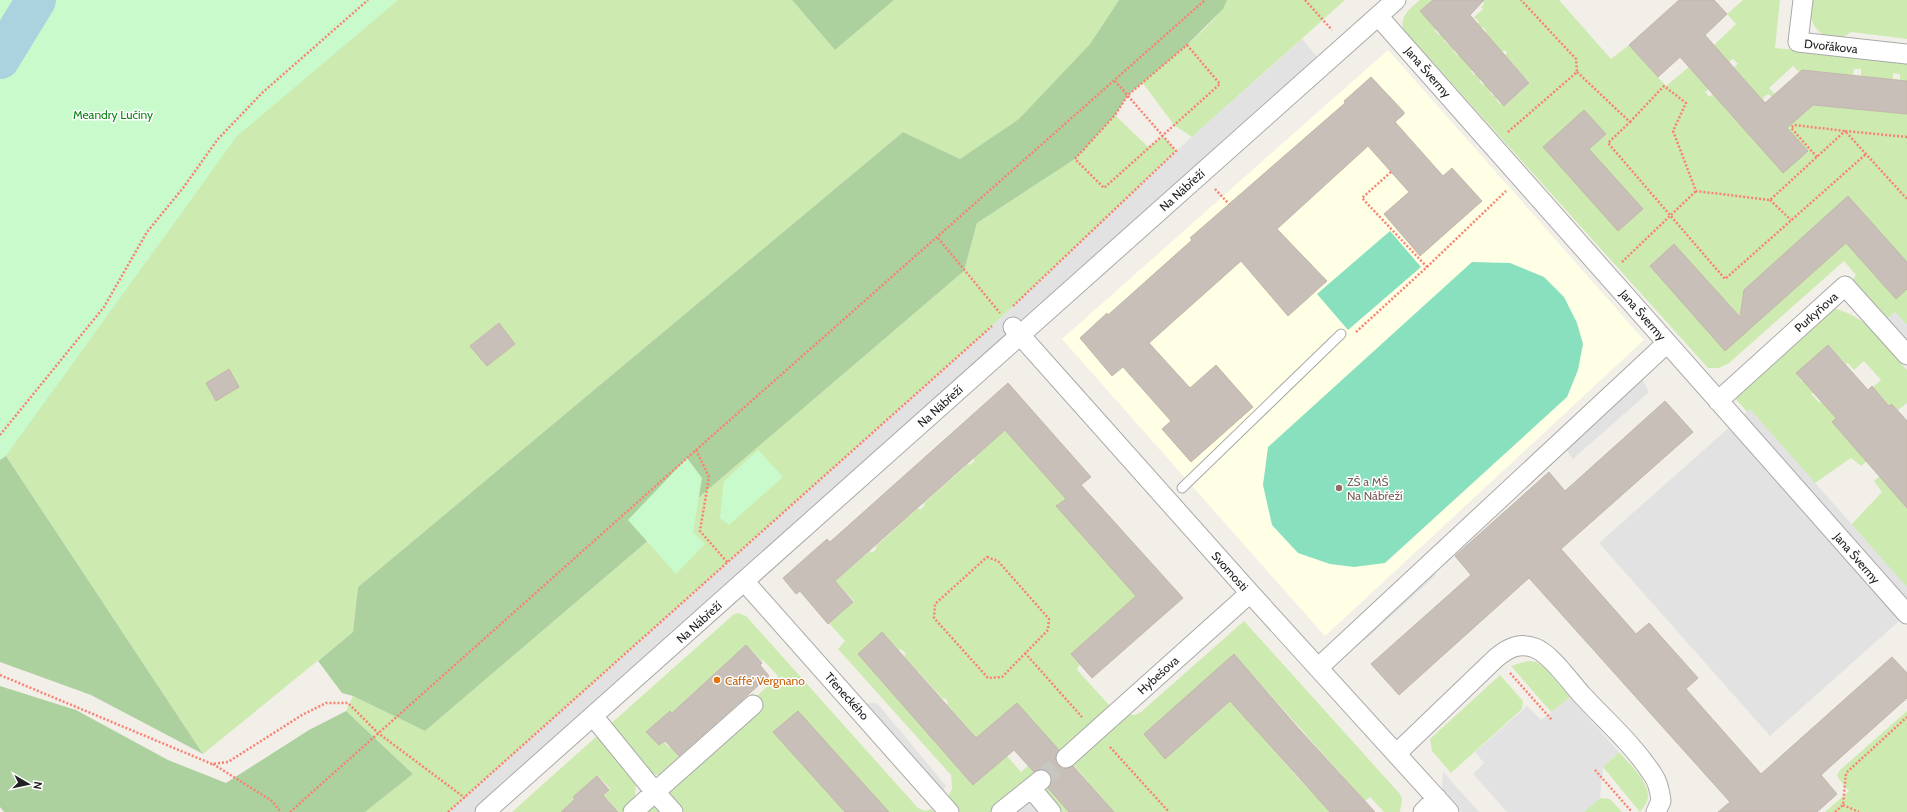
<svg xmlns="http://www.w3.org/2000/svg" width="1907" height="812" font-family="Cabin,sans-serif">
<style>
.education{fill:#ffffe5}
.grass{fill:#cdebb0}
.forest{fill:#add19e}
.park{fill:#c8facc}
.pitch{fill:#88e0be}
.parking{fill:#e2e2e2}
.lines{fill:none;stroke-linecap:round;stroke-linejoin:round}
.river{stroke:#aad3df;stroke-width:40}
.building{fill:#c7bfb8;stroke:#c4b6ab}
.minor-tunnel{stroke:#c8c6c1;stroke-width:19;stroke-dasharray:19 10;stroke-linecap:butt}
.service-casing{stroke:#a9a9a9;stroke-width:11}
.minor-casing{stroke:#a9a9a9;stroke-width:21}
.path{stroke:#fa8072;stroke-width:2.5;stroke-dasharray:2 2;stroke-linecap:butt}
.service{stroke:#fff;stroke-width:9}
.minor{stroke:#fff;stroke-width:19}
.education-dot{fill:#8d6e63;stroke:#fff;stroke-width:1.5}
.food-dot{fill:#e8710a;stroke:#fff;stroke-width:1.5}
.labels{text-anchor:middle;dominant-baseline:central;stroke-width:3;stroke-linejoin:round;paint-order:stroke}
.street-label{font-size:12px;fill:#222;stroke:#fff}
.park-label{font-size:12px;fill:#0c8416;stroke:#fff}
.education-label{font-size:12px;fill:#785e54;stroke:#fff;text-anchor:start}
.food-label{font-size:12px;fill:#c56008;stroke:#fff;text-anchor:start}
</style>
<rect width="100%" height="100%" fill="#f2efe9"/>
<path class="education" d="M 1388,50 L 1644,340 L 1325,636 L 1062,339 Z"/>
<path class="grass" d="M 355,0 L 792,0 L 835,50 L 894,0 L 1119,0 L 1090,44 L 1019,120 L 960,159 L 903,132 L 358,587 L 353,632 L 203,754 L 6,456 L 160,242 L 154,190 Z
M 1227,0 L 1345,0 L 1192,137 L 1174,125 L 1142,82 C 1165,63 1216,25 1227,0 Z
M 1420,0 L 1435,0 L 1437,29 L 1435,31 L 1439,35 L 1441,33 L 1446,39 L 1444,41 L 1455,49 L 1453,51 L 1457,55 L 1459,53 L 1473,69 L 1471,71 L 1474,75 L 1476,73 L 1482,79 L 1479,81 L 1483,85 L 1485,83 L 1491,90 L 1490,92 L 1493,96 L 1495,94 L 1498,97 L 1496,99 L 1500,104 L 1503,103 L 1506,105 L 1530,83 L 1505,55 L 1507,53 L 1505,50 L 1502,52 L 1485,34 L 1486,31 L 1483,27 L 1481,28 L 1477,24 L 1479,22 L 1475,18 L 1472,19 L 1483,9 L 1481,7 L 1484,4 L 1483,1 L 1485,0 L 1559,0 L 1611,59 L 1629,45 L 1666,86 L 1689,67 L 1709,89 L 1705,92 L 1709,97 L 1713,94 L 1787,128 L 1813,105 L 1907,114 L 1907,325 L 1895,312 L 1883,322 L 1851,282 L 1856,275 L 1844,261 L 1729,363 L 1719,368 L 1708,368 L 1403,29 C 1400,15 1410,9 1420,0 Z
M 1743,0 L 1780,0 L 1775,48 L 1907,61 L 1907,81 L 1900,80 L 1900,74 L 1893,73 L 1893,80 L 1861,76 L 1861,69 L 1854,69 L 1853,75 L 1802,70 L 1799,72 L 1793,66 L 1769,88 L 1775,94 L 1772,97 L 1768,94 L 1763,98 L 1765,103 L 1734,67 L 1738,64 L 1733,59 L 1729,62 L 1714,45 L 1736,24 L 1727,14 Z
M 1811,0 L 1907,0 L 1907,39 L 1851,32 L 1839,40 C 1816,36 1808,23 1811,0 Z
M 1115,115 L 1148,147 L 1163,136 L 1176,151 L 1003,316 L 448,812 L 365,812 L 413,774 L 346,711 L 353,696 L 425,731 L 964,271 L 977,223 L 1075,159 Z
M 1823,304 L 1850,314 L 1865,323 L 1907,370 L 1907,403 L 1898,410 L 1893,404 L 1890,406 L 1873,387 L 1881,380 L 1864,361 L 1854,370 L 1848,363 L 1846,364 L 1828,345 L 1797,373 L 1801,381 L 1803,380 L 1808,386 L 1807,387 L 1815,393 L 1811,394 L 1820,403 L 1821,400 L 1837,418 L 1867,461 L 1861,466 L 1851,458 L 1812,485 L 1733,396 Z
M 1005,429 L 1067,498 L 1057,506 L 1137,596 L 1077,668 L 1078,671 L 1110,706 L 1061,752 L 1056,747 L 976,738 L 947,704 L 948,703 L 945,698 L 943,699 L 904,656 L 906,654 L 901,649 L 899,650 L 883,633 L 859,655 L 974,785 L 1007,756 L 1021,772 L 1028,766 L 1036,774 L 993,812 L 956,812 L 948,797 L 952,789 L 951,775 L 838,649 L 845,641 L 829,623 L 854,601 L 835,581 L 870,551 L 872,553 L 877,548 L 875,547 L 918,508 L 920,510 L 925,505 L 924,503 L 968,464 L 969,465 L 975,461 L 973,459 Z
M 1880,476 L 1907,505 L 1907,591 L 1849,527 L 1882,492 L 1874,481 Z
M 738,613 L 746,616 L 918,808 L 925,811 L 932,809 L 934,812 L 644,812 L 701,746 L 697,742 L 752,693 L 757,696 L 778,676 L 763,660 L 762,661 L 746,645 L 673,712 L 670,711 L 647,731 L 660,745 L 664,742 L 669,748 L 671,746 L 680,757 L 683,755 L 685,757 L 659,775 L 652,774 L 607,727 L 733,615 Z
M 1244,621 L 1400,794 L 1402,799 L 1400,812 L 1384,812 L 1370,797 L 1365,801 L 1234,654 L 1145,734 L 1166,758 L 1231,701 L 1297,777 L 1332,812 L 1114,812 L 1071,762 L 1128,714 L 1135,715 L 1141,712 Z
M 1527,661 L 1537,662 L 1545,668 L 1570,697 L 1552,713 L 1511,666 Z
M 1500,675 L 1523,701 L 1522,709 L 1451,773 L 1432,751 L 1430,739 Z
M 1907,711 L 1907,812 L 1825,812 L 1849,791 L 1839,779 L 1837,775 L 1840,770 Z
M 598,735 L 636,783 L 635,799 L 626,812 L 619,812 L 604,795 L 610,789 L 598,776 L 574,796 L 576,799 L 561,812 L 512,812 Z
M 1619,752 C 1629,764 1653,784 1647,801 C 1646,805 1642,809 1640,812 L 1603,767 Z
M 1045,784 L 1070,812 L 1039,812 Z
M 1600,798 L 1610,799 L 1622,812 L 1584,812 Z"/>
<path class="forest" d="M 0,0 L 242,86 L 160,242 L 6,456 L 203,754 L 91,695 L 0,662 Z
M 792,0 L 894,0 L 835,50 Z
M 1119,0 L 1227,0 L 1223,9 L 1187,45 L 1128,95 L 1115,115 L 1075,159 L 977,223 L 964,271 L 425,731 L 353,696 L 342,693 L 318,661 L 353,632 L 358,587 L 903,132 L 960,159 L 1019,119 L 1090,44 Z
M 0,686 L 76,710 L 168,760 L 226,783 L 309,730 L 346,711 L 413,774 L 365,812 L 4,812 L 0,807 Z"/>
<path class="park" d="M 0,0 L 398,0 L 237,136 L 6,456 L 0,460 Z
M 758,450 L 783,477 L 729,525 L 720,518 L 724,481 Z
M 687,458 L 702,478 L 693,532 L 705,544 L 676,574 L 628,520 Z"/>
<path class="pitch" d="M 1390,231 L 1421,267 L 1348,330 L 1317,294 Z
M 1472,262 L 1510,263 L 1544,277 L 1564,297 L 1577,323 L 1583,344 L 1578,370 L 1567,397 L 1385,563 L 1354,567 L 1330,564 L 1298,553 L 1272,525 L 1263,485 L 1268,447 Z"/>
<path class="parking" d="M 1302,39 L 1317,57 L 738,573 L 744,581 L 485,812 L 448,812 L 1003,316 L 1176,151 Z
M 1895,312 L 1907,325 L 1907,349 L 1883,322 Z
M 1641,377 L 1649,392 L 1573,459 L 1564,447 Z
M 1750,409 L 1907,587 L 1907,614 L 1770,736 L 1599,543 Z
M 1428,565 L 1436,575 L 1364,641 L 1359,630 Z
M 1570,697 L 1619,752 L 1603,767 L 1600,798 L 1584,812 L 1507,812 L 1473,774 L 1484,763 L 1475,752 L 1527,706 L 1541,720 Z
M 877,703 L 946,786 L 937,798 L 854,704 Z
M 1443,772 L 1479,812 L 1462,812 L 1442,790 Z
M 1029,800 L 1039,812 L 1016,812 Z"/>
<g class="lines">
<path class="river" d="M 0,59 L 36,0"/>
</g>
<path class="building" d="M 1433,0 L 1484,0 L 1470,15 L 1529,83 L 1504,106 L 1420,11 Z
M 1679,0 L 1714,0 L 1727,14 L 1705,35 L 1765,103 L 1802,70 L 1907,81 L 1907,114 L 1813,105 L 1787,128 L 1808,151 L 1783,173 L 1680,57 L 1658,77 L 1629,45 Z
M 1371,77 L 1404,112 L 1404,114 L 1395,122 L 1443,176 L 1452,168 L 1482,201 L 1420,256 L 1384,214 L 1409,192 L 1368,146 L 1277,229 L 1327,281 L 1288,316 L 1241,261 L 1149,343 L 1190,388 L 1216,365 L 1253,407 L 1191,462 L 1162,429 L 1171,421 L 1123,367 L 1112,376 L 1080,338 L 1107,313 L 1108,315 L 1192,240 L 1190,238 L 1345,103 L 1344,101 Z
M 1584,110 L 1606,134 L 1589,149 L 1643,209 L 1618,231 L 1543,147 Z
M 1848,196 L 1907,262 L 1907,289 L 1896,299 L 1846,243 L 1725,351 L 1650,266 L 1674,244 L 1740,317 L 1744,290 Z
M 499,323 L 515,344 L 487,366 L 470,346 Z
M 1828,345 L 1868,390 L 1872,386 L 1889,406 L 1892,404 L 1907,421 L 1907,508 L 1832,422 L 1836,418 L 1796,373 Z
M 229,369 L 239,387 L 216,401 L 206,383 Z
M 1008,383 L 1091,477 L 1081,485 L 1183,598 L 1092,678 L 1071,654 L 1136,596 L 1056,506 L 1066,499 L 1005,430 L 835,581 L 853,602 L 828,624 L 800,591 L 796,594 L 783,578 L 827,539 L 830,542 Z
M 1665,401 L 1693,432 L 1561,549 L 1636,634 L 1649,623 L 1698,678 L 1686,689 L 1761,774 L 1892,657 L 1907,673 L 1907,698 L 1821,775 L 1837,794 L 1817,812 L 1718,812 L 1730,802 L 1529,578 L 1399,695 L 1371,664 L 1471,575 L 1455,556 L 1549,472 L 1565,491 Z
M 882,632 L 976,738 L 1017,703 L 1059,750 L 1055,755 L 1058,765 L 1063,769 L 1073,766 L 1114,812 L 1069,812 L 1048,788 L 1052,779 L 1049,773 L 1040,769 L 1034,772 L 1014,750 L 973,785 L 858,654 Z
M 746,645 L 762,663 L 760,665 L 769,676 L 679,756 L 665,741 L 659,745 L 646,732 L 670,711 L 672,713 Z
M 1234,654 L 1298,728 L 1375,812 L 1330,812 L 1230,701 L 1165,759 L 1144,734 Z
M 798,711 L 833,750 L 889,812 L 845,812 L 773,732 Z
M 597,776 L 609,790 L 603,795 L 618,812 L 561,812 L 575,799 L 573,797 Z"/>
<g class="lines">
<path class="minor-tunnel" d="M 1041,780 L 1066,758"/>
<defs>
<path id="service" d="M 1182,488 L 1341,334"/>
<path id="minor" d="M 1803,0 L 1798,42 L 1907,54
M 1378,16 L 1907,614
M 1013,327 L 1250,593 L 1449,812
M 1718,401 L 1845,286 L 1907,355
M 744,581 L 949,812
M 1319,667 L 1667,343
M 593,716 L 655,792 L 753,705
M 1397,753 L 1496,658 C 1508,648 1519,642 1535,648 C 1551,654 1570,682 1582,695 C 1607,722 1632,743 1653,775 C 1658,782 1660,792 1661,801 L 1656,812
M 1066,758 L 1250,593
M 1031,788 L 1051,812
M 485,812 L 1396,0
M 633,812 L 655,792 L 673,812
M 1001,812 L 1041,780
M 1423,812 L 1437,798"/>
</defs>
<use href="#service" class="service-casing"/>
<use href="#minor" class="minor-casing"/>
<path class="path" d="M 1305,0 L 1332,30
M 1187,45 L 1220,84 L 1104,188 L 1075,159 L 1115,115 L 1128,95 Z
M 1577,72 L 1630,122 L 1608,143 L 1725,279 L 1866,154
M 1630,122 L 1664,86 L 1686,103 L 1673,131 L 1696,191 L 1770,200 L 1845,131
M 1508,132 L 1577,72 L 1576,59 L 1521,0
M 1907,137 L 1845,131 L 1907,199
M 1817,157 L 1791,128 L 1794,125 L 1845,131
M 1215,189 L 1229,204
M 1770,200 L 1791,220
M 938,238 L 1000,313
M 1622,262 L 1696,191
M 1427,267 L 1506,191
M 1013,306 L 1176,151 L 1115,81
M 1356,332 L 1427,267 L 1362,198 L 1391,172
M 0,435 L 104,307 L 147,232 L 183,188 L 218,139 L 262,93 L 368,0
M 696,450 L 709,477 L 700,531 L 728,563
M 987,557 L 998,561 L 1049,619 L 1048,630 L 1002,677 L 988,678 L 934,618 L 935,604 Z
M 1025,653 L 1082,717
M 1510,673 L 1552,720
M 0,675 L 212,764 L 228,762 L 302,715 L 326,703 L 348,703 L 378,733 L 465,798
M 1110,747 L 1169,812
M 213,764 L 272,801 L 281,812
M 1595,770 L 1632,812
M 1843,805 L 1859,812
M 290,812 L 696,450 L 1205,0
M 448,812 L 992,326
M 1835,812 L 1843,805 L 1846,773 L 1907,717"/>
<use href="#service" class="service"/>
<use href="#minor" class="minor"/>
</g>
<circle class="education-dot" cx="1339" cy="488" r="4"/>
<circle class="food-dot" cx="717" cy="680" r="4"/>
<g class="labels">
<g class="street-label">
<text transform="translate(1831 46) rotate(6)">Dvořákova</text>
<text transform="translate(1428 72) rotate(49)">Jana Švermy</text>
<text transform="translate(1182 190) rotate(-42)">Na Nábřeží</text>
<text transform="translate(1816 312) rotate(-42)">Purkyňova</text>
<text transform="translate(1643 315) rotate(49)">Jana Švermy</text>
<text transform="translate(940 406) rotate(-42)">Na Nábřeží</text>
<text transform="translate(1857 558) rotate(49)">Jana Švermy</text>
<text transform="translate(1230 571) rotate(48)">Svornosti</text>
<text transform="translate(699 622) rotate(-42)">Na Nábřeží</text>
<text transform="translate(1158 675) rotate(-42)">Hybešova</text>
<text transform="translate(847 696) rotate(48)">Třeneckého</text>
</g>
<g class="park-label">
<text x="113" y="114">Meandry Lučiny</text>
</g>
<g class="education-label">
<text x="1347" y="481">ZŠ a MŠ<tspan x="1347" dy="14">Na Nábřeží</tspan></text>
</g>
<g class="food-label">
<text x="725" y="680">Caffe' Vergnano</text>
</g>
</g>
<g transform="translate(28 784) rotate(99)" stroke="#ffffff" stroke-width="3" paint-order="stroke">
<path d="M0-3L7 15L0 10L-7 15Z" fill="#222222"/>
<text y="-6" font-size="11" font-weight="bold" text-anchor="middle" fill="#222222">N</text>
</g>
</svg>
